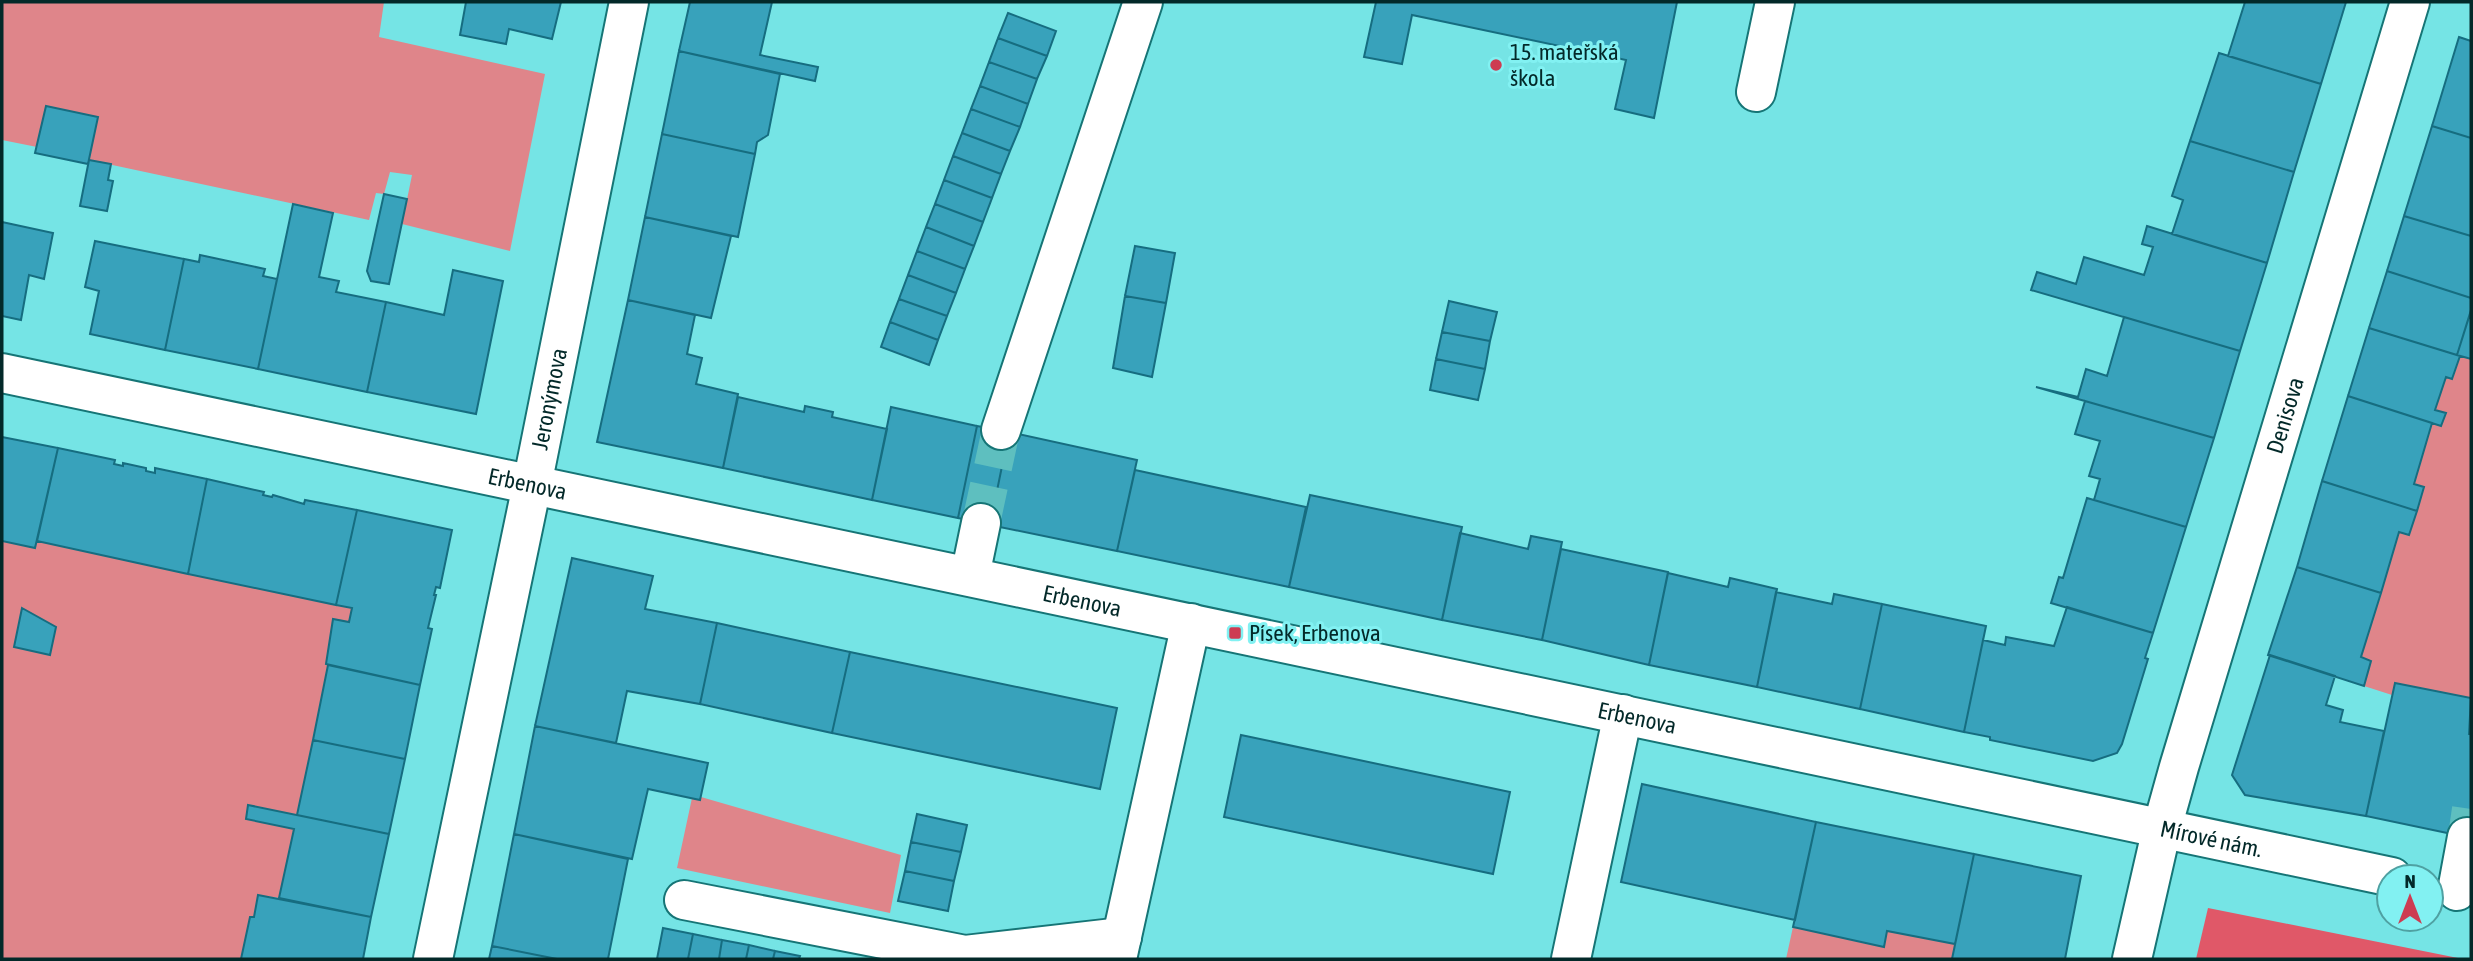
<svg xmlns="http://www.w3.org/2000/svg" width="2473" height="961" font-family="'Asap Condensed',sans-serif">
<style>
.green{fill:#df858a}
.forest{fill:#e05868}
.building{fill:#38a2bb;stroke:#166d80;stroke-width:2}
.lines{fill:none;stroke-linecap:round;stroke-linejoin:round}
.minor-tunnel{stroke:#5ebfbf;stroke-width:38;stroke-dasharray:38 19;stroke-linecap:butt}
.minor-casing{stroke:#167576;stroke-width:42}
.minor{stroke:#fff;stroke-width:38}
.poi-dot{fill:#cd3c52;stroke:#82f1f2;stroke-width:2.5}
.labels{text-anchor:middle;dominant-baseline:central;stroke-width:6;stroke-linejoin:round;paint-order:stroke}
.poi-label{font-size:23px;fill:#032929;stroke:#82f1f2;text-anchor:start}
.street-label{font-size:23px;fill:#032929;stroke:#82f1f2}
</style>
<rect width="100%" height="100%" fill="#75e4e5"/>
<path class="green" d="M 2,2 L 384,2 L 379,37 L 545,74 L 510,251 L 402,224 L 412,175 L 390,172 L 384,194 L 376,193 L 369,220 L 89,160 L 98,117 L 46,106 L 37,147 L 2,140 Z
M 2460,356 L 2471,359 L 2471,698 L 2395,683 L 2392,695 L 2364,686 L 2371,661 L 2361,657 L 2399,532 L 2409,535 L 2424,487 L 2414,484 L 2432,423 L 2441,425 L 2446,414 L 2435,410 L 2446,377 L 2453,378 Z
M 2,541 L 35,548 L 37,541 L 352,608 L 349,622 L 333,619 L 326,663 L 328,665 L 297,815 L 248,806 L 246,819 L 294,829 L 279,898 L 258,895 L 254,917 L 250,917 L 241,959 L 2,959 Z
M 701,797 L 901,855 L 890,913 L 677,868 L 692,798 L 700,800 Z
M 1793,927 L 1883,947 L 1887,931 L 1955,944 L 1952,959 L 1786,959 Z"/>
<path class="forest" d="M 2208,908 L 2463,959 L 2196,959 Z"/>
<path class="building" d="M 466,2 L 561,2 L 552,39 L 509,29 L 506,44 L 460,35 Z
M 690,2 L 772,2 L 760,55 L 818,67 L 815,81 L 679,51 Z
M 1376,2 L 1677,2 L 1654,118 L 1615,109 L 1626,60 L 1412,15 L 1402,64 L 1364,57 Z
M 2245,2 L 2346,2 L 2321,84 L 2228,56 Z
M 1008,13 L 1056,31 L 1047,56 L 998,38 Z
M 2459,37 L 2471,41 L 2471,138 L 2432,126 Z
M 998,38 L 1047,56 L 1037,79 L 989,62 Z
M 679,51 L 780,74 L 768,135 L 757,142 L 755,154 L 662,134 Z
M 2219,53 L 2321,84 L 2294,172 L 2190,141 Z
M 989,62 L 1037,79 L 1028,104 L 980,86 Z
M 980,86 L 1028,104 L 1020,127 L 971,109 Z
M 46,106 L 98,117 L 88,164 L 35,153 Z
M 971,109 L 1020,127 L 1010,151 L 962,133 Z
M 2432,126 L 2471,138 L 2471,236 L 2404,216 Z
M 962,133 L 1010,151 L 1001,174 L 953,156 Z
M 662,134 L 755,154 L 738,237 L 645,217 Z
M 2190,141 L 2294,172 L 2267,263 L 2172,234 L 2183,200 L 2172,196 Z
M 953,156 L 1001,174 L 992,198 L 944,180 Z
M 89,160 L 111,164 L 108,180 L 113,181 L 107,211 L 80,206 Z
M 944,180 L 992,198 L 983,222 L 935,204 Z
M 384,194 L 407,199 L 389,284 L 371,281 L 367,271 Z
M 293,204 L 333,213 L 319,277 L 339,281 L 336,292 L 386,302 L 367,392 L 258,369 Z
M 935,204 L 983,222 L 974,246 L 926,227 Z
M 2404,216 L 2471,236 L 2471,298 L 2387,271 Z
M 645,217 L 731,236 L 711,318 L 628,300 Z
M 2,222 L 53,233 L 44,279 L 29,275 L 21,320 L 2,316 Z
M 2147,226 L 2267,263 L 2240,351 L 2031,290 L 2037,272 L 2076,284 L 2084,257 L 2144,275 L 2153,247 L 2142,244 Z
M 926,227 L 974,246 L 965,269 L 917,251 Z
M 95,241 L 184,259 L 165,350 L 90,334 L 99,291 L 85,287 Z
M 1135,246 L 1175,253 L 1166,303 L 1125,296 Z
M 917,251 L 965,269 L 956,293 L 908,275 Z
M 200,255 L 265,269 L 263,276 L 277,279 L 258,369 L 165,350 L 184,259 L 199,262 Z
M 453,270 L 503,281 L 476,414 L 367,392 L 386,302 L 444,315 Z
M 2387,271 L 2471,298 L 2471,310 L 2457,355 L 2369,328 Z
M 908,275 L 956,293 L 947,316 L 899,299 Z
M 1125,296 L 1166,303 L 1152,377 L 1113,368 Z
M 899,299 L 947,316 L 938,340 L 890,322 Z
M 628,300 L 695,315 L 687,354 L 702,358 L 696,384 L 738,394 L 723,468 L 597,442 Z
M 1449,301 L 1497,312 L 1490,341 L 1442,332 Z
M 2124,317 L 2240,351 L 2214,438 L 2036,387 L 2078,397 L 2086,369 L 2107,376 Z
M 2469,317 L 2471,318 L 2471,359 L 2457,355 Z
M 890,322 L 938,340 L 929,365 L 881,347 Z
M 2369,328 L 2460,356 L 2452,379 L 2446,377 L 2435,410 L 2446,413 L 2441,426 L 2348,396 Z
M 1442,332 L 1490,341 L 1485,369 L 1436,359 Z
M 1436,359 L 1485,369 L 1478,400 L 1430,390 Z
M 2348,396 L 2432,423 L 2414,484 L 2424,487 L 2417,511 L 2322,481 Z
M 738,397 L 804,412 L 805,406 L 833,412 L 832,417 L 887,429 L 872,500 L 723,468 Z
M 2085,401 L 2214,438 L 2186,527 L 2094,500 L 2100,479 L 2089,476 L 2100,441 L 2075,434 Z
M 891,407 L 977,426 L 958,518 L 872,500 Z
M 977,426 L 1009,432 L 990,525 L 958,518 Z
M 1009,432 L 1137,460 L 1117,551 L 990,525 Z
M 2,437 L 58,448 L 35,548 L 2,541 Z
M 58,448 L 115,460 L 114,464 L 123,466 L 123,463 L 146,468 L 146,471 L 155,473 L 155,468 L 207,479 L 188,574 L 37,541 Z
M 1135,470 L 1306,507 L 1289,587 L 1117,551 Z
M 207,479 L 264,492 L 263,495 L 272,497 L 273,495 L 304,504 L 305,500 L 357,510 L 336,605 L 188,574 Z
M 2322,481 L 2417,511 L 2409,535 L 2399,532 L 2381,593 L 2297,567 Z
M 1310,495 L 1462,527 L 1442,620 L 1289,587 Z
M 2087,498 L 2186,527 L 2153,633 L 2051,603 L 2059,577 L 2063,578 Z
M 357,510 L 452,530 L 440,588 L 436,587 L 434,595 L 436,595 L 428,628 L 432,629 L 420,685 L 326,664 L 333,619 L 349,622 L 352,608 L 336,605 Z
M 1460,533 L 1528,549 L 1531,536 L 1562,542 L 1542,640 L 1442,620 Z
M 1561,549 L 1668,572 L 1649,665 L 1542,640 Z
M 572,558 L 653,576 L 645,609 L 717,623 L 700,704 L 627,691 L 616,743 L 535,726 Z
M 2297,567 L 2381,593 L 2361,657 L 2371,661 L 2364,686 L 2268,655 Z
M 1668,573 L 1728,587 L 1730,578 L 1777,589 L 1757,687 L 1649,665 Z
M 1776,592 L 1832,604 L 1834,594 L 1882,604 L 1860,709 L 1757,687 Z
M 1882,604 L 1986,626 L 1964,732 L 1860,709 Z
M 2067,607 L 2153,633 L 2145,658 L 2148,659 L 2122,744 L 2117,753 L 2093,761 L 1990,740 L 1990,737 L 1964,732 L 1983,640 L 2005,645 L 2006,637 L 2054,646 Z
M 22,608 L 56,627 L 50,655 L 14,647 Z
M 717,623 L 850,652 L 832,733 L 700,704 Z
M 850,652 L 1117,708 L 1100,789 L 832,733 Z
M 2270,655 L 2335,676 L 2326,705 L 2343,710 L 2340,722 L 2384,731 L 2366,816 L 2245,795 L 2232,775 Z
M 328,665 L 420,685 L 405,759 L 313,740 Z
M 2395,683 L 2471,698 L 2469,734 L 2471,734 L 2471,838 L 2366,816 Z
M 535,726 L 708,763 L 700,800 L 648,789 L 632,859 L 514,834 Z
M 1241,735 L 1510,792 L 1493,874 L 1224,817 Z
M 313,740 L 405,759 L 389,834 L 297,815 Z
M 1642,784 L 1816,822 L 1795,920 L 1621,882 Z
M 248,805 L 389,834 L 371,917 L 279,898 L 294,829 L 246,819 Z
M 917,814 L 967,825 L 961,852 L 911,842 Z
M 1816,822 L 1974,854 L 1955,944 L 1887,931 L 1884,947 L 1793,927 Z
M 514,834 L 628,859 L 608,959 L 557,959 L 492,946 Z
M 911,842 L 961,852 L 954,881 L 905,871 Z
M 1974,854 L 2081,876 L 2065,959 L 1952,959 Z
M 905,871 L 954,881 L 948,911 L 898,901 Z
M 258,895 L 371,917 L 363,959 L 241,959 L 250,917 L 254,917 Z
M 663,928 L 693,934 L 688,959 L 657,959 Z
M 693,934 L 722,940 L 719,959 L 688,959 Z
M 722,940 L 749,945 L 746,959 L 719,959 Z
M 749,945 L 775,951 L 773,959 L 746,959 Z
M 492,946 L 557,959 L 489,959 Z
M 775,951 L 800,956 L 799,959 L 773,959 Z"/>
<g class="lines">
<path class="minor-tunnel" d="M 981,523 L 1001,430
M 2467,837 L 2471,809"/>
<defs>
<g id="minor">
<path d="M 1756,92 L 1775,2"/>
<path id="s1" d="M 2,373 L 2392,877"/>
<path d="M 1001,430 L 1143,2"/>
<path d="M 970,576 L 981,523"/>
<path d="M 2457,891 L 2467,837"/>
<path d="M 684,900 L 965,955 L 1122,937"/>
<path id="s2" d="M 433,959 L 532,485 L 629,2"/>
<path d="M 1117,959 L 1191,623"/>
<path d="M 1571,959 L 1623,714"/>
<path id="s3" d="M 2132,959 L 2162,828 L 2179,767 L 2410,2"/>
</g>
</defs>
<use href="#minor" class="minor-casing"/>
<use href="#minor" class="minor"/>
</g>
<g class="poi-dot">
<circle cx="1496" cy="65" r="7"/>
<rect x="1228" y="626" width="14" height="14" rx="3.5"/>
</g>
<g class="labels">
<g class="poi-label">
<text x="1510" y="52">15. mateřská<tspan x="1510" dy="26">škola</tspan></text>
<text x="1249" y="633">Písek, Erbenova</text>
</g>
<g class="street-label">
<text stroke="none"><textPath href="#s2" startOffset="572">Jeronýmova</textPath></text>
<text stroke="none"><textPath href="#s3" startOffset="565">Denisova</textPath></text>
<text stroke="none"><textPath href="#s1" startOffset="537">Erbenova</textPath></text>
<text stroke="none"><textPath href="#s1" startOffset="1104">Erbenova</textPath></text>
<text stroke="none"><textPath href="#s1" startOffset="1671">Erbenova</textPath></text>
<text stroke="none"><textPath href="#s1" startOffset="2258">Mírové nám.</textPath></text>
</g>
</g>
<rect width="2473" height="961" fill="none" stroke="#032929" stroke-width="7"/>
<g transform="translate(2410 898)"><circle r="33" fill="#82f1f2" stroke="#4fa1a2" stroke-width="2"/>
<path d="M0-5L12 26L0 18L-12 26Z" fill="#cd3c52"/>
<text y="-10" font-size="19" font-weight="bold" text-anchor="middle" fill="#032929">N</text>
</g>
</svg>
